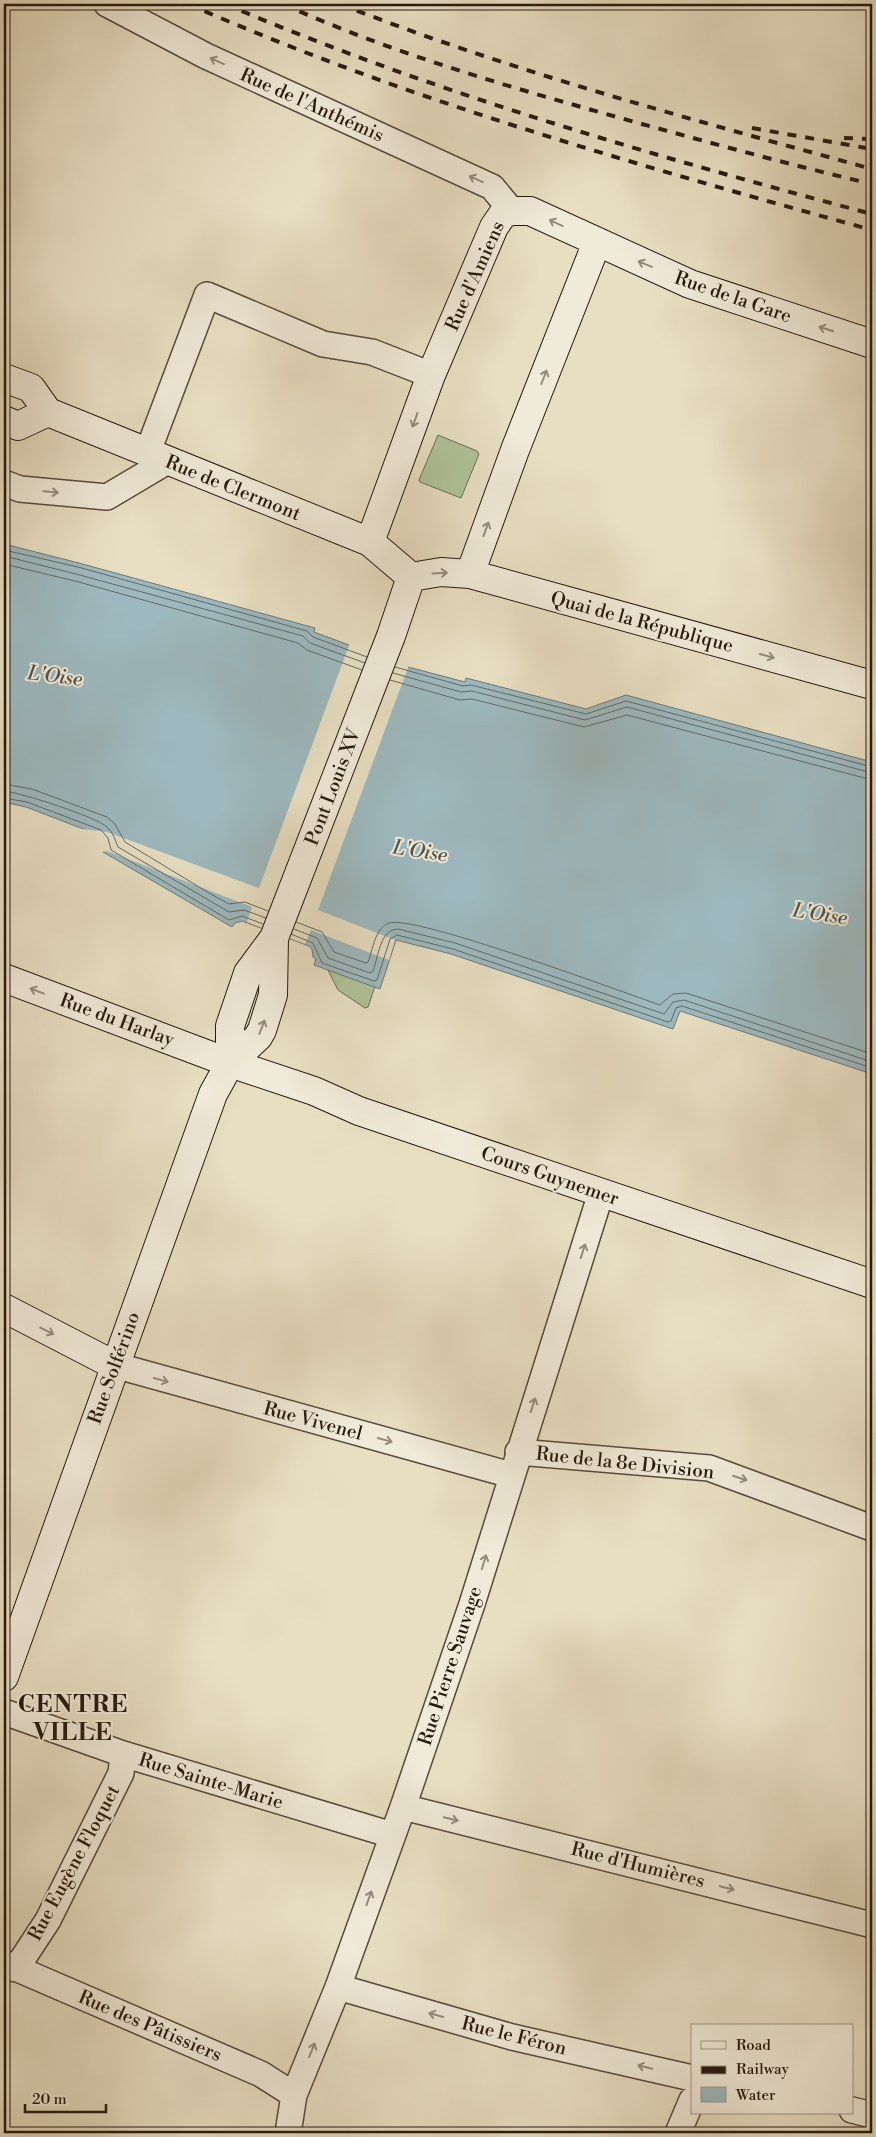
<svg xmlns="http://www.w3.org/2000/svg" width="876" height="2137" font-family="'Libre Bodoni',serif">
<style>
.green{fill:#afc399;stroke:#6a6e54}
.water{fill:#9db9bf;stroke:#6d7978}
.pier{fill:#e8dfc3}
.lines{fill:none;stroke-linecap:round;stroke-linejoin:round}
.shore{stroke:#626a66;stroke-width:1}
.street-casing{stroke:#564b3b;stroke-width:28}
.secondary-casing{stroke:#261a0e;stroke-width:30}
.street{stroke:#f0ead8;stroke-width:25}
.secondary{stroke:#f0ead8;stroke-width:28}
.rail{stroke:#261a0e;stroke-width:4;stroke-dasharray:9 9;stroke-linecap:butt}
.oneway{stroke:#958c7d}
.labels{text-anchor:middle;dominant-baseline:central;stroke-width:4;stroke-linejoin:round;paint-order:stroke}
.street-label{font-size:19px;fill:#261a0e;stroke:#f0ead8}
.water-label{font-size:20px;font-style:italic;fill:#50524c;stroke:#f0ead8}
.district-label{font-size:24px;font-weight:bold;letter-spacing:1px;fill:#261a0e;stroke:#f0ead8}
</style>
<rect width="100%" height="100%" fill="#e8dfc3"/>
<filter id="stains"><feTurbulence type="fractalNoise" baseFrequency=".004" numOctaves="4"/><feColorMatrix values="0 0 0 0 .2 0 0 0 0 .09 0 0 0 0 .02 0 0 0 .5 -.17"/></filter>
<radialGradient id="worn" r=".72"><stop offset=".6" stop-color="#630" stop-opacity="0"/><stop offset="1" stop-color="#630" stop-opacity=".3"/></radialGradient>
<path class="green" d="M 438,435 L 477,451 L 479,454 L 461,498 L 420,482 L 419,480 Z
M 328,970 L 375,986 L 368,1007 L 365,1008 L 338,990 Z"/>
<path class="water" d="M 4,544 L 79,563 L 315,628 L 314,632 L 408,667 L 465,682 L 466,678 L 586,709 L 626,695 L 872,762 L 872,1074 L 680,1011 L 673,1029 L 451,954 L 396,940 L 380,989 L 314,965 L 316,959 L 313,957 L 312,949 L 309,946 L 242,921 L 235,923 L 232,927 L 103,852 L 105,845 L 99,835 L 26,807 L 4,802 Z"/>
<path class="pier" d="M 350,643 L 409,665 L 318,910 L 395,940 L 389,960 L 311,930 L 305,944 L 247,922 L 252,907 L 107,851 L 101,852 L 103,845 L 98,837 L 75,828 L 107,832 L 259,888 Z"/>
<g class="lines">
<path class="shore" d="M 4,550 L 78,567 L 307,631 L 313,637 L 367,657
M 4,556 L 76,574 L 303,636 L 310,643 L 365,663
M 4,564 L 75,581 L 298,643 L 307,650 L 362,670
M 395,667 L 463,686 L 471,685 L 586,714 L 626,701 L 872,767
M 393,673 L 461,692 L 472,691 L 585,720 L 627,707 L 872,773
M 390,680 L 460,700 L 472,699 L 584,727 L 627,715 L 872,780
M 4,784 L 32,789 L 107,817 L 115,824 L 125,842 L 209,893 L 229,904 L 245,902 L 268,911
M 4,791 C 19,792 97,817 107,827 C 113,832 115,840 118,847 L 229,912 L 244,910 L 266,918
M 4,798 L 27,802 L 101,830 L 108,838 L 111,850 L 229,920 L 242,916 L 263,924
M 296,922 L 322,932 L 334,952 L 366,963 L 368,962 C 373,949 375,928 389,923 C 413,914 622,992 660,1005 L 673,994 L 686,993 L 872,1054
M 294,929 L 317,938 L 328,958 L 370,973 L 373,971 C 378,958 380,929 398,929 L 455,943 L 664,1014 L 673,1002 L 684,1000 L 872,1062
M 291,934 L 313,943 L 322,963 L 374,981 L 377,980 L 390,939 L 397,935 L 453,949 L 668,1022 L 671,1021 L 676,1008 L 682,1006 L 872,1068"/>
<defs>
<path id="street" d="M 107,4 L 206,56 L 492,187 L 512,211
M 147,454 L 207,295 L 323,344 L 372,352 L 431,375
M 4,483 L 20,489 L 107,497 L 166,462
M 114,1365 L 511,1475
M 518,1452 L 709,1468 L 872,1528
M 4,1712 L 123,1754 L 392,1835
M 403,1807 L 872,1925
M 4,1963 L 261,2074 L 294,2095
M 16,1969 L 48,1920 L 121,1773 L 123,1754
M 338,1987 L 512,2037 L 692,2078
M 852,2110 L 872,2115
M 288,2133 L 294,2095 L 338,1987 L 403,1807 L 472,1604 L 601,1193
M 678,2133 L 692,2100"/>
<path id="secondary" d="M 4,378 L 31,388 L 48,412 L 370,542 L 411,577
M 4,420 L 18,426 L 48,412
M 370,542 L 431,375 L 494,227 L 503,214 L 512,211 L 530,211 L 690,284 L 872,344
M 470,574 L 515,450 L 597,242
M 411,577 L 441,572 L 470,574 L 872,685
M 4,978 L 230,1063 L 314,1091 L 359,1111 L 872,1284
M 230,1063 L 230,1026 L 248,973 L 274,938 L 391,636 L 411,577
M 4,1308 L 114,1365
M 4,1677 L 213,1094 L 230,1063 L 258,1037 L 262,1030 L 273,995 L 274,938"/>
</defs>
<use href="#street" class="street-casing"/>
<use href="#secondary" class="secondary-casing"/>
<use href="#street" class="street"/>
<use href="#secondary" class="secondary"/>
<path class="rail" d="M 188,4 C 409,101 640,166 872,230
M 225,4 C 434,93 653,156 872,214
M 283,4 C 398,56 520,90 642,124 C 718,145 795,166 872,184
M 340,4 C 512,72 694,120 872,169
M 752,128 L 872,149
M 844,138 L 872,139"/>
</g>
<defs><path id="oneway-shaft" d="M-6 0H5M1.5-3L5.5 0L1.5 3" fill="none" stroke-width="1.6" stroke-linecap="round" stroke-linejoin="round" transform="scale(1.25)"/></defs>
<g class="oneway">
<use href="#oneway-shaft" transform="translate(217 61) rotate(-156)"/>
<use href="#oneway-shaft" transform="translate(476 179) rotate(-156)"/>
<use href="#oneway-shaft" transform="translate(556 223) rotate(-155)"/>
<use href="#oneway-shaft" transform="translate(645 264) rotate(-157)"/>
<use href="#oneway-shaft" transform="translate(826 329) rotate(-162)"/>
<use href="#oneway-shaft" transform="translate(544 377) rotate(-69)"/>
<use href="#oneway-shaft" transform="translate(415 420) rotate(110)"/>
<use href="#oneway-shaft" transform="translate(51 492) rotate(5)"/>
<use href="#oneway-shaft" transform="translate(486 529) rotate(-70)"/>
<use href="#oneway-shaft" transform="translate(440 573) rotate(-3)"/>
<use href="#oneway-shaft" transform="translate(767 656) rotate(16)"/>
<use href="#oneway-shaft" transform="translate(37 991) rotate(-159)"/>
<use href="#oneway-shaft" transform="translate(262 1027) rotate(-69)"/>
<use href="#oneway-shaft" transform="translate(583 1251) rotate(-72)"/>
<use href="#oneway-shaft" transform="translate(47 1331) rotate(27)"/>
<use href="#oneway-shaft" transform="translate(161 1380) rotate(15)"/>
<use href="#oneway-shaft" transform="translate(533 1405) rotate(-72)"/>
<use href="#oneway-shaft" transform="translate(385 1440) rotate(15)"/>
<use href="#oneway-shaft" transform="translate(740 1478) rotate(18)"/>
<use href="#oneway-shaft" transform="translate(484 1562) rotate(-73)"/>
<use href="#oneway-shaft" transform="translate(451 1819) rotate(14)"/>
<use href="#oneway-shaft" transform="translate(727 1888) rotate(14)"/>
<use href="#oneway-shaft" transform="translate(369 1898) rotate(-70)"/>
<use href="#oneway-shaft" transform="translate(436 2015) rotate(-164)"/>
<use href="#oneway-shaft" transform="translate(312 2050) rotate(-68)"/>
<use href="#oneway-shaft" transform="translate(645 2067) rotate(-167)"/>
</g>
<g class="labels">
<g class="street-label">
<text transform="translate(312 105) rotate(24)">Rue de l'Anthémis</text>
<text transform="translate(475 276) rotate(-66)">Rue d'Amiens</text>
<text transform="translate(733 297) rotate(19)">Rue de la Gare</text>
<text transform="translate(233 488) rotate(22)">Rue de Clermont</text>
<text transform="translate(642 622) rotate(15)">Quai de la République</text>
<text transform="translate(333 787) rotate(-69)">Pont Louis XV</text>
<text transform="translate(117 1020) rotate(20)">Rue du Harlay</text>
<text transform="translate(550 1176) rotate(19)">Cours Guynemer</text>
<text transform="translate(114 1368) rotate(-70)">Rue Solférino</text>
<text transform="translate(313 1421) rotate(15)">Rue Vivenel</text>
<text transform="translate(625 1463) rotate(6)">Rue de la 8e Division</text>
<text transform="translate(450 1666) rotate(-72)">Rue Pierre Sauvage</text>
<text transform="translate(211 1781) rotate(17)">Rue Sainte-Marie</text>
<text transform="translate(74 1863) rotate(-62)">Rue Eugène Floquet</text>
<text transform="translate(638 1865) rotate(14)">Rue d'Humières</text>
<text transform="translate(150 2026) rotate(23)">Rue des Pâtissiers</text>
<text transform="translate(514 2036) rotate(14)">Rue le Féron</text>
</g>
<g class="water-label">
<text transform="translate(55 677) rotate(7)">L'Oise</text>
<text transform="translate(420 852) rotate(9)">L'Oise</text>
<text transform="translate(820 915) rotate(9)">L'Oise</text>
</g>
<g class="district-label">
<text x="73" y="1705">CENTRE<tspan x="73" dy="28">VILLE</tspan></text>
</g>
</g>
<rect width="876" height="2137" fill="none" stroke="#e8dfc3" stroke-width="20"/>
<rect x="5" y="5" width="866" height="2127" fill="none" stroke="#261a0e" stroke-width="2.5"/>
<rect x="10" y="10" width="856" height="2117" fill="none" stroke="#261a0e"/>
<rect x="691" y="2024" width="162" height="90" fill="#f0ead8" stroke="#9f9787"/>
<rect x="701" y="2041" width="25" height="8" fill="#f0ead8" stroke="#9f9787"/>
<text x="736" y="2050" font-size="15" fill="#261a0e">Road</text>
<rect x="701" y="2066" width="25" height="8" fill="#261a0e" stroke="#9f9787"/>
<text x="736" y="2074" font-size="15" fill="#261a0e">Railway</text>
<rect x="701" y="2087" width="25" height="15" fill="#9db9bf" stroke="#9f9787"/>
<text x="736" y="2100" font-size="15" fill="#261a0e">Water</text>
<path d="M25 2104v8h81v-8" fill="none" stroke="#261a0e" stroke-width="2.5"/>
<text x="32" y="2104" font-size="15" fill="#261a0e" stroke="#f0ead8" stroke-width="4" paint-order="stroke">20 m</text>
<rect width="100%" height="100%" filter="url(#stains)"/>
<rect width="100%" height="100%" fill="url(#worn)"/>
</svg>
